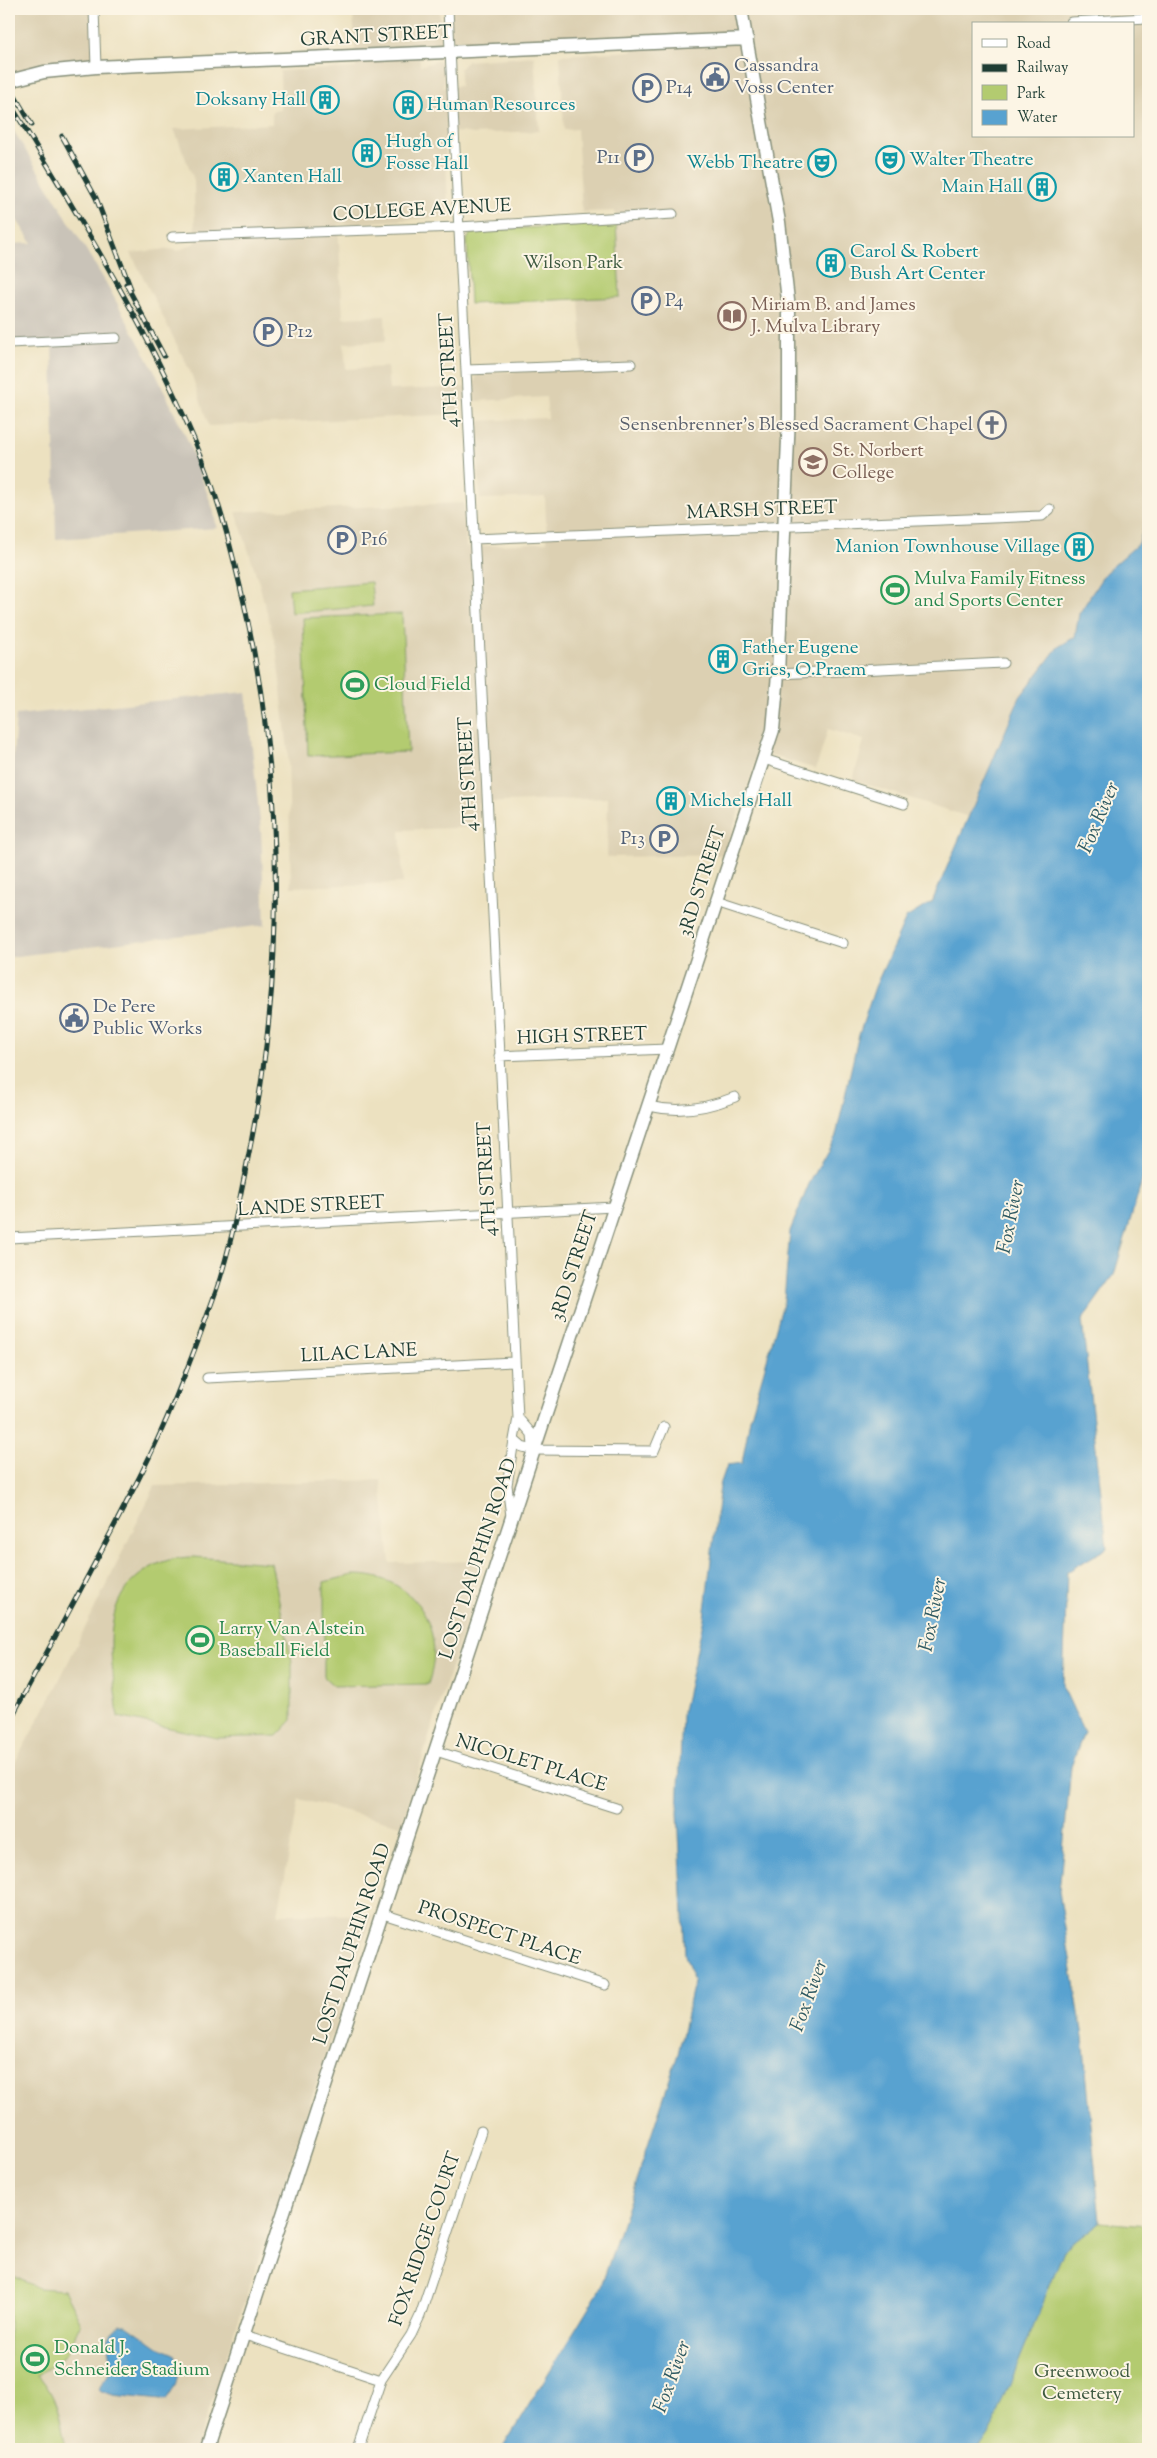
<svg xmlns="http://www.w3.org/2000/svg" width="1157" height="2458" font-family="'Sorts Mill Goudy',serif">
<style>
.built{fill:#dcd0b2;fill-rule:evenodd}
.industrial{fill:#c9c3b8}
.green{fill:#b3cb70;stroke:#698452}
.water{fill:#58a2d0;stroke:#3c7082}
.lines{fill:none;stroke-linecap:round;stroke-linejoin:round}
.street-casing{stroke:#868f7a;stroke-width:11}
.secondary-casing{stroke:#868f7a;stroke-width:15}
.street{stroke:#fff;stroke-width:9}
.secondary{stroke:#fff;stroke-width:12}
.rail-casing{stroke:#1f3d34;stroke-width:5}
.rail{stroke:#fcf5e5;stroke-width:3;stroke-dasharray:9;stroke-linecap:butt}
.labels{text-anchor:middle;dominant-baseline:central;stroke-width:4;stroke-linejoin:round;paint-order:stroke}
.street-label{font-size:19px;fill:#1f3d34;stroke:#fcf5e5}
.service-label{font-size:19px;fill:#4e5e75;stroke:#fcf5e5;text-anchor:start}
.culture-label{font-size:19px;fill:#0d838f;stroke:#fcf5e5;text-anchor:start}
.park-label{font-size:19px;fill:#3d5940;stroke:#fcf5e5}
.education-label{font-size:19px;fill:#785e54;stroke:#fcf5e5;text-anchor:start}
.worship-label{font-size:19px;fill:#5b616d;stroke:#fcf5e5;text-anchor:end}
.leisure-label{font-size:19px;fill:#27864d;stroke:#fcf5e5;text-anchor:start}
.water-label{font-size:20px;font-style:italic;fill:#305b63;stroke:#fcf5e5}
</style>
<rect width="100%" height="100%" fill="#fcf5e5"/>
<filter id="ink" filterUnits="userSpaceOnUse"><feTurbulence type="fractalNoise" baseFrequency=".02" numOctaves="2"/><feDisplacementMap in="SourceGraphic" scale="10" xChannelSelector="R" yChannelSelector="G"/><feConvolveMatrix kernelMatrix="1 2 1 2 8 2 1 2 1" color-interpolation-filters="sRGB"/></filter>
<filter id="wash" filterUnits="userSpaceOnUse"><feTurbulence type="fractalNoise" baseFrequency=".0096" numOctaves="4" result="noise"/><feDisplacementMap in="SourceGraphic" scale="20" xChannelSelector="R" yChannelSelector="G"/><feGaussianBlur stdDeviation="1.12" result="paint"/><feColorMatrix in="noise" values="0 0 0 0 0 0 0 0 0 0 0 0 0 0 0 0 0 1.4 0 .05"/><feComposite in="paint" operator="in"/></filter>
<g filter="url(#wash)">
<rect width="100%" height="100%" fill="#ece1c0"/>
<path class="built" d="M 9,9 L 94,9 L 96,67 L 13,80 L 9,72 Z
M 353,9 L 439,9 L 443,40 L 438,45 L 419,43 L 420,66 L 437,61 L 443,63 L 445,71 L 443,87 L 460,86 L 460,69 L 467,61 L 534,56 L 539,131 L 473,134 L 462,132 L 445,133 L 448,208 L 445,217 L 338,224 L 343,318 L 385,316 L 386,341 L 344,343 L 346,369 L 387,367 L 389,390 L 474,387 L 476,377 L 481,373 L 583,369 L 579,299 L 619,296 L 615,211 L 582,212 L 577,129 L 564,130 L 560,55 L 633,51 L 632,35 L 532,40 L 450,53 L 443,9 L 1148,9 L 1148,514 L 1139,543 L 1105,573 L 1079,614 L 1075,637 L 1058,647 L 1020,697 L 969,817 L 853,780 L 864,740 L 828,729 L 816,769 L 759,752 L 724,855 L 607,857 L 608,798 L 478,803 L 479,827 L 400,830 L 403,883 L 291,887 L 288,752 L 276,646 L 259,583 L 236,512 L 464,503 L 466,547 L 547,542 L 545,497 L 480,499 L 476,421 L 548,418 L 546,397 L 459,402 L 459,414 L 209,426 L 191,373 L 131,253 L 168,249 L 178,251 L 195,243 L 194,180 L 174,129 L 272,124 L 272,111 L 281,110 L 280,71 L 356,68 ZM 973,24 L 1133,24 L 1133,136 L 973,136 Z
M 381,1480 L 390,1563 L 485,1561 L 401,1825 L 299,1799 L 278,1914 L 372,1915 L 196,2449 L 9,2449 L 9,1773 L 51,1697 L 155,1486 Z"/>
<path class="industrial" d="M 9,123 L 105,281 L 157,376 L 188,441 L 213,509 L 217,528 L 56,539 L 52,341 L 9,343 L 9,244 L 32,243 L 9,208 Z
M 246,692 L 261,831 L 265,925 L 9,957 L 9,816 L 16,715 Z"/>
<path class="green" d="M 616,223 L 620,297 L 470,304 L 467,240 L 470,234 L 487,230 Z
M 371,582 L 373,606 L 291,613 L 289,589 Z
M 402,614 L 408,752 L 308,756 L 303,618 Z
M 194,1557 L 271,1563 L 292,1662 L 292,1720 L 277,1736 L 217,1738 L 118,1717 C 114,1669 95,1604 144,1572 C 159,1561 175,1557 194,1557 Z
M 353,1575 C 414,1574 448,1629 428,1684 L 334,1686 L 324,1677 L 324,1582 Z
M 1100,2222 L 1148,2226 L 1147,2449 L 979,2449 L 990,2433 L 1064,2250 Z
M 9,2274 L 38,2288 L 64,2290 L 81,2323 L 66,2355 L 38,2375 C 58,2397 61,2421 66,2449 L 9,2449 Z"/>
<path class="water" d="M 1148,514 L 1148,1160 L 1114,1275 L 1082,1320 L 1107,1548 L 1067,1572 L 1063,1687 L 1084,1732 L 1071,1767 L 1059,1892 L 1083,2037 L 1100,2222 L 1064,2250 L 990,2433 L 979,2449 L 502,2449 L 601,2287 L 678,2054 L 694,1982 L 685,1955 L 678,1813 L 682,1715 L 704,1618 L 720,1485 L 727,1465 L 742,1463 L 750,1419 L 784,1300 L 790,1231 L 809,1184 L 836,1136 L 858,1038 L 875,987 L 906,918 L 932,902 L 1020,697 L 1058,647 L 1075,637 L 1079,614 L 1105,573 L 1139,543 Z
M 120,2325 L 127,2325 L 158,2347 L 175,2354 C 180,2371 178,2385 167,2399 L 161,2400 L 113,2395 L 99,2390 C 100,2382 106,2380 109,2373 C 114,2361 105,2348 109,2337 C 111,2332 116,2329 120,2325 Z"/>
</g>
<g filter="url(#ink)">
<g class="lines">
<defs>
<path id="street" d="M 94,9 L 96,67
M 448,9 L 518,1418 L 514,1440 L 522,1447 L 534,1450 L 654,1451 L 664,1427
M 1071,22 L 1148,18
M 172,237 L 459,227 L 673,214
M 9,343 L 116,338
M 466,370 L 631,364
M 474,539 L 1042,516 L 1050,509
M 778,674 L 1003,663
M 764,759 L 904,804
M 716,902 L 843,943
M 499,1056 L 667,1049
M 649,1106 C 677,1113 708,1108 735,1097
M 9,1238 L 614,1207
M 207,1378 L 513,1362
M 518,1418 L 532,1434 L 533,1447
M 511,1516 L 507,1485 L 514,1440
M 436,1751 L 616,1808
M 383,1914 L 605,1985
M 245,2335 L 381,2380 L 411,2335 L 420,2316 L 481,2131
M 358,2449 L 381,2380"/>
<path id="secondary" d="M 9,81 L 44,72 L 96,67 L 747,39
M 206,2449 L 534,1450 L 773,730 L 778,674 L 789,416 L 789,309 L 779,222 L 741,9"/>
</defs>
<use href="#street" class="street-casing"/>
<use href="#secondary" class="secondary-casing"/>
<use href="#street" class="street"/>
<use href="#secondary" class="secondary"/>
<defs>
<path id="rail" d="M 9,86 L 32,125
M 9,102 C 80,218 152,334 203,461 C 221,506 233,556 244,603 C 286,791 285,984 245,1173 C 237,1212 229,1253 216,1291 C 194,1353 170,1417 140,1476 C 98,1559 53,1641 9,1722
M 62,136 L 96,198 L 131,289
M 126,284 L 164,356"/>
</defs>
<use href="#rail" class="rail-casing"/>
<use href="#rail" class="rail"/>
</g>
</g>
<defs>
<symbol id="civic-ring" viewBox="-11 -11 22 22"><circle r="9.5" fill="#fcf5e5" stroke="#5c6f8a" stroke-width="1.5"/><path d="M-.6-6.5H3V-4.5H.6V-3L4-1V1h2V6H-6V1h2V-1L-.6-3ZM-1.2 2.5V6h2.4V2.5Z" fill="#5c6f8a"/></symbol>
<symbol id="parking-ring" viewBox="-11 -11 22 22"><circle r="9.5" fill="#fcf5e5" stroke="#5c6f8a" stroke-width="1.5"/><path d="M-3.5-5.5H1a3.5 3.5 0 0 1 0 7H-1V5.5H-3.5ZM-1-3.4V-.6H.8a1.4 1.4 0 0 0 0-2.8Z" fill="#5c6f8a"/></symbol>
<symbol id="building-ring" viewBox="-11 -11 22 22"><circle r="9.5" fill="#fcf5e5" stroke="#0f9aa8" stroke-width="1.5"/><path d="M-4-6H4V6H1V3H-1V6H-4ZM-2.5-4.3h1.7v1.8h-1.7ZM.8-4.3h1.7v1.8H.8ZM-2.5-1h1.7V.8h-1.7ZM.8-1h1.7V.8H.8Z" fill="#0f9aa8"/></symbol>
<symbol id="theatre-ring" viewBox="-11 -11 22 22"><circle r="9.5" fill="#fcf5e5" stroke="#0f9aa8" stroke-width="1.5"/><path d="M-5-5.5Q0-4 5-5.5V0Q5 5 0 6Q-5 5-5 0ZM-3.3-2.5H-1v1.5H-3.3ZM1-2.5H3.3v1.5H1ZM-2.8 1Q0 5.5 2.8 1Z" fill="#0f9aa8"/></symbol>
<symbol id="library-ring" viewBox="-11 -11 22 22"><circle r="9.5" fill="#fcf5e5" stroke="#8d6e63" stroke-width="1.5"/><path d="M-6-4Q-3-5.5-.7-3.5V5Q-3 3-6 4ZM6-4Q3-5.5 .7-3.5V5Q3 3 6 4Z" fill="#8d6e63"/></symbol>
<symbol id="church-ring" viewBox="-11 -11 22 22"><circle r="9.5" fill="#fcf5e5" stroke="#6b7280" stroke-width="1.5"/><path d="M-1.2-6h2.4v3.5h3.3v2.4h-3.3V6h-2.4V-.1h-3.3v-2.4h3.3Z" fill="#6b7280"/></symbol>
<symbol id="university-ring" viewBox="-11 -11 22 22"><circle r="9.5" fill="#fcf5e5" stroke="#8d6e63" stroke-width="1.5"/><path d="M0-5L7-2L0 1L-7-2ZM-4 1L0 2.5L4 1V4Q0 6-4 4Z" fill="#8d6e63"/></symbol>
<symbol id="stadium-ring" viewBox="-11 -11 22 22"><circle r="9.5" fill="#fcf5e5" stroke="#2e9e5b" stroke-width="1.5"/><path d="M0-5a6.5 5 0 1 0 0 10a6.5 5 0 1 0 0-10ZM-3.5-1.8h7v3.6h-7Z" fill="#2e9e5b"/></symbol>
</defs>
<g fill-rule="evenodd">
<use href="#civic-ring" x="699" y="61" width="32" height="32"/>
<use href="#parking-ring" x="631" y="72" width="32" height="32"/>
<use href="#building-ring" x="309" y="84" width="32" height="32"/>
<use href="#building-ring" x="392" y="89" width="32" height="32"/>
<use href="#building-ring" x="351" y="137" width="32" height="32"/>
<use href="#parking-ring" x="623" y="142" width="32" height="32"/>
<use href="#theatre-ring" x="874" y="144" width="32" height="32"/>
<use href="#theatre-ring" x="806" y="147" width="32" height="32"/>
<use href="#building-ring" x="208" y="161" width="32" height="32"/>
<use href="#building-ring" x="1026" y="171" width="32" height="32"/>
<use href="#building-ring" x="815" y="247" width="32" height="32"/>
<use href="#parking-ring" x="630" y="285" width="32" height="32"/>
<use href="#library-ring" x="716" y="300" width="32" height="32"/>
<use href="#parking-ring" x="252" y="316" width="32" height="32"/>
<use href="#church-ring" x="976" y="409" width="32" height="32"/>
<use href="#university-ring" x="797" y="446" width="32" height="32"/>
<use href="#parking-ring" x="326" y="524" width="32" height="32"/>
<use href="#building-ring" x="1063" y="531" width="32" height="32"/>
<use href="#stadium-ring" x="879" y="574" width="32" height="32"/>
<use href="#building-ring" x="707" y="643" width="32" height="32"/>
<use href="#stadium-ring" x="339" y="669" width="32" height="32"/>
<use href="#building-ring" x="655" y="785" width="32" height="32"/>
<use href="#parking-ring" x="648" y="823" width="32" height="32"/>
<use href="#civic-ring" x="58" y="1002" width="32" height="32"/>
<use href="#stadium-ring" x="184" y="1624" width="32" height="32"/>
<use href="#stadium-ring" x="19" y="2343" width="32" height="32"/>
</g>
<g class="labels">
<g class="street-label">
<text transform="translate(376 37) rotate(-3)">GRANT STREET</text>
<text transform="translate(422 211) rotate(-3)">COLLEGE AVENUE</text>
<text transform="translate(450 370) rotate(-93)">4TH STREET</text>
<text transform="translate(762 511) rotate(-2)">MARSH STREET</text>
<text transform="translate(469 774) rotate(-93)">4TH STREET</text>
<text transform="translate(703 882) rotate(-72)">3RD STREET</text>
<text transform="translate(582 1037) rotate(-2)">HIGH STREET</text>
<text transform="translate(488 1179) rotate(-93)">4TH STREET</text>
<text transform="translate(311 1207) rotate(-3)">LANDE STREET</text>
<text transform="translate(575 1266) rotate(-72)">3RD STREET</text>
<text transform="translate(359 1354) rotate(-3)">LILAC LANE</text>
<text transform="translate(479 1559) rotate(-72)">LOST DAUPHIN ROAD</text>
<text transform="translate(531 1764) rotate(17)">NICOLET PLACE</text>
<text transform="translate(499 1934) rotate(18)">PROSPECT PLACE</text>
<text transform="translate(353 1944) rotate(-72)">LOST DAUPHIN ROAD</text>
<text transform="translate(426 2239) rotate(-71)">FOX RIDGE COURT</text>
</g>
<g class="service-label">
<text x="734" y="66">Cassandra<tspan x="734" dy="22">Voss Center</tspan></text>
<text x="666" y="88">P14</text>
<text x="620" y="158" text-anchor="end">P11</text>
<text x="665" y="301">P4</text>
<text x="287" y="332">P12</text>
<text x="361" y="540">P16</text>
<text x="645" y="839" text-anchor="end">P13</text>
<text x="93" y="1007">De Pere<tspan x="93" dy="22">Public Works</tspan></text>
</g>
<g class="culture-label">
<text x="306" y="100" text-anchor="end">Doksany Hall</text>
<text x="427" y="105">Human Resources</text>
<text x="386" y="142">Hugh of<tspan x="386" dy="22">Fosse Hall</tspan></text>
<text x="909" y="160">Walter Theatre</text>
<text x="803" y="163" text-anchor="end">Webb Theatre</text>
<text x="243" y="177">Xanten Hall</text>
<text x="1023" y="187" text-anchor="end">Main Hall</text>
<text x="850" y="252">Carol &amp; Robert<tspan x="850" dy="22">Bush Art Center</tspan></text>
<text x="1060" y="547" text-anchor="end">Manion Townhouse Village</text>
<text x="742" y="648">Father Eugene<tspan x="742" dy="22">Gries, O.Praem</tspan></text>
<text x="690" y="801">Michels Hall</text>
</g>
<g class="park-label">
<text x="573" y="263">Wilson Park</text>
<text x="1082" y="2372">Greenwood<tspan x="1082" dy="22">Cemetery</tspan></text>
</g>
<g class="education-label">
<text x="751" y="305">Miriam B. and James<tspan x="751" dy="22">J. Mulva Library</tspan></text>
<text x="832" y="451">St. Norbert<tspan x="832" dy="22">College</tspan></text>
</g>
<g class="worship-label">
<text x="973" y="425">Sensenbrenner's Blessed Sacrament Chapel</text>
</g>
<g class="leisure-label">
<text x="914" y="579">Mulva Family Fitness<tspan x="914" dy="22">and Sports Center</tspan></text>
<text x="374" y="685">Cloud Field</text>
<text x="219" y="1629">Larry Van Alstein<tspan x="219" dy="22">Baseball Field</tspan></text>
<text x="54" y="2348">Donald J.<tspan x="54" dy="22">Schneider Stadium</tspan></text>
</g>
<g class="water-label">
<text transform="translate(1100 818) rotate(-67)">Fox River</text>
<text transform="translate(1012 1217) rotate(-79)">Fox River</text>
<text transform="translate(934 1615) rotate(-79)">Fox River</text>
<text transform="translate(810 1996) rotate(-70)">Fox River</text>
<text transform="translate(673 2377) rotate(-70)">Fox River</text>
</g>
</g>
<rect width="1157" height="2458" fill="none" stroke="#fcf5e5" stroke-width="30"/>
<rect x="972" y="22" width="162" height="115" fill="#fcf5e5" stroke="#a4ab9e"/>
<rect x="982" y="39" width="25" height="8" fill="#ffffff" stroke="#a4ab9e"/>
<text x="1017" y="48" font-size="15" fill="#1f3d34">Road</text>
<rect x="982" y="64" width="25" height="8" fill="#1f3d34" stroke="#a4ab9e"/>
<text x="1017" y="72" font-size="15" fill="#1f3d34">Railway</text>
<rect x="982" y="85" width="25" height="15" fill="#b3cb70" stroke="#a4ab9e"/>
<text x="1017" y="98" font-size="15" fill="#1f3d34">Park</text>
<rect x="982" y="110" width="25" height="15" fill="#58a2d0" stroke="#a4ab9e"/>
<text x="1017" y="122" font-size="15" fill="#1f3d34">Water</text>
</svg>
